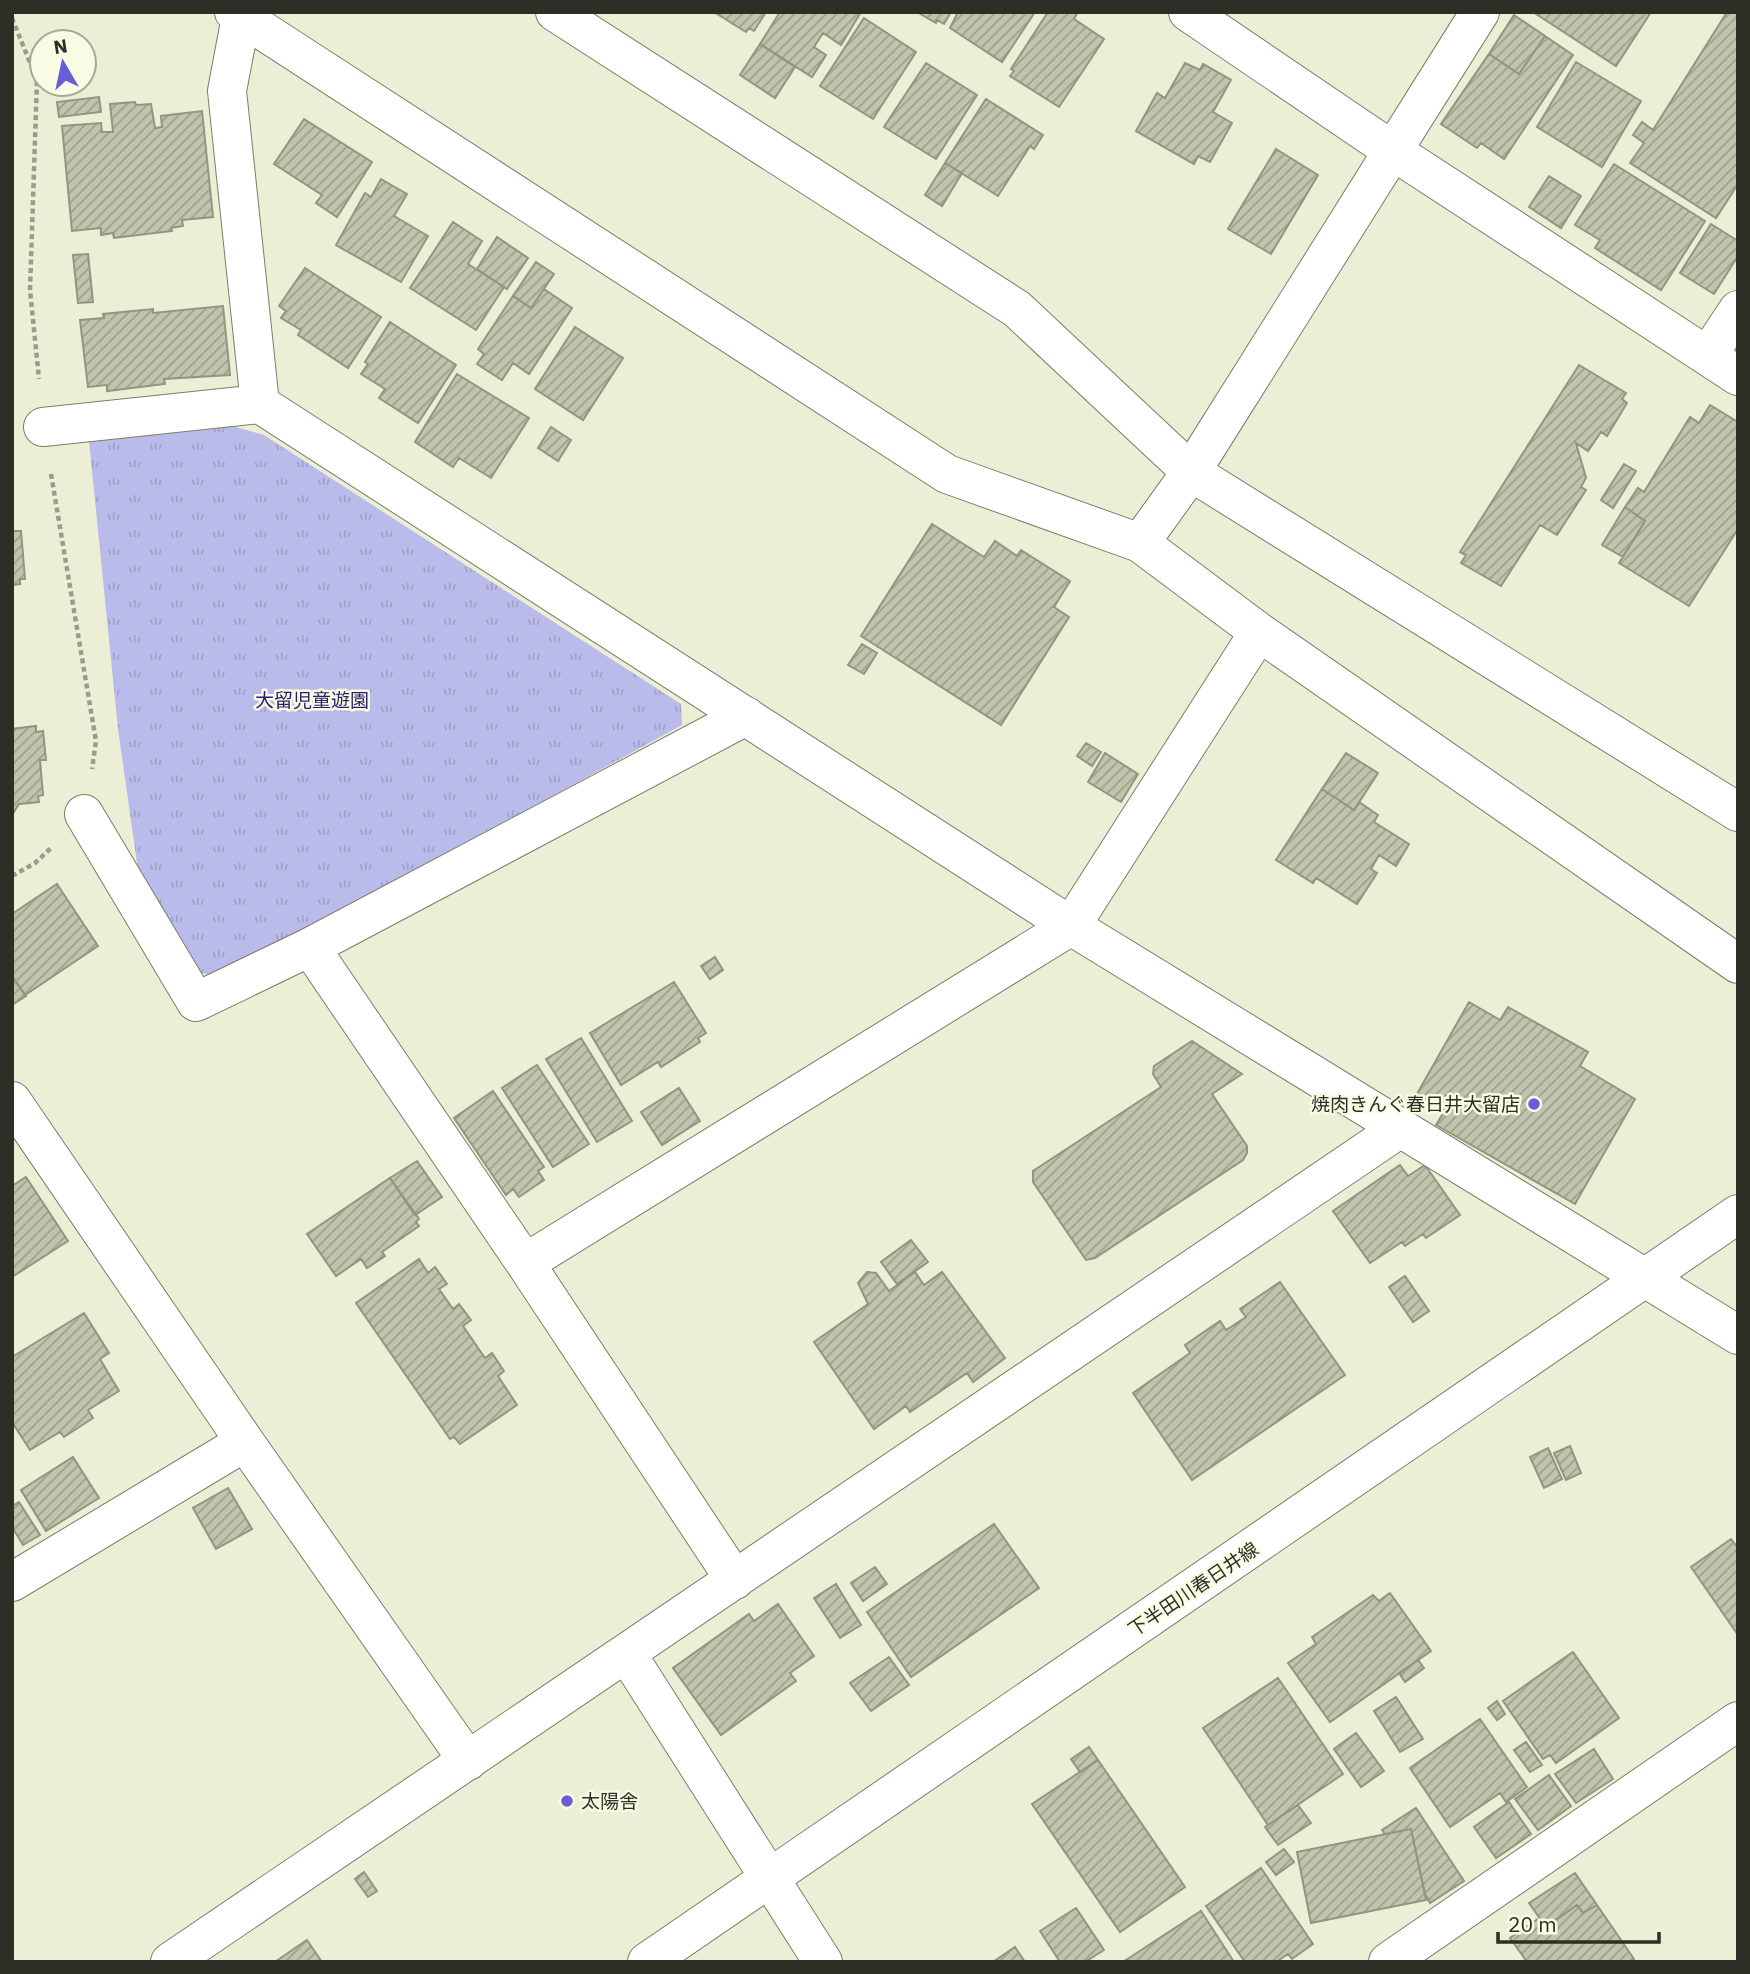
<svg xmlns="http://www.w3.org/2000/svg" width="1750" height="1974" font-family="'IBM Plex Sans','Noto Sans JP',sans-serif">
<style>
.grass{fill:url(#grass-tufts)}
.building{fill:url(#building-hatch);stroke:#93957f;stroke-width:2}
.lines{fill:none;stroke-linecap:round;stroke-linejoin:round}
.minor-casing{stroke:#7c7e68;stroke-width:40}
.secondary-casing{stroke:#7c7e68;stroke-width:40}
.path{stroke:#9b9c8b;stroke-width:4.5;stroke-dasharray:5 3.5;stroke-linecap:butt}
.minor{stroke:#fff;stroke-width:38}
.secondary{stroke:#fff;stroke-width:38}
.poi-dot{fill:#695ed8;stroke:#f9fbe4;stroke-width:2.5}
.labels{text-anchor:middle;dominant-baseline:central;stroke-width:5;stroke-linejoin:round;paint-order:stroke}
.park-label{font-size:19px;fill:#2a1f6a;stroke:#f9fbe4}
.poi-label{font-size:19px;fill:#2d2e25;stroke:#f9fbe4;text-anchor:end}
.street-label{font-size:19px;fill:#2d2e25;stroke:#f9fbe4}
</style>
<defs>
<pattern id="grass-tufts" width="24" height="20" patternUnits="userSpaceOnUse" patternTransform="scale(1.75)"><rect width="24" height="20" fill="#b9bbeb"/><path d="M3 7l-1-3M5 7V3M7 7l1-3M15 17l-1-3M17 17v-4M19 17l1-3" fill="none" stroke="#9fa1c9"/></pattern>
<pattern id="building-hatch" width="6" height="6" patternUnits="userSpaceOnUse" patternTransform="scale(1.75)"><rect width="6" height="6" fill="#c2c4ad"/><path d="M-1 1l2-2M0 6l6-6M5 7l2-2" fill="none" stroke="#9ea08d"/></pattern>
</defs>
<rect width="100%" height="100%" fill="#eceed6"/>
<path class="grass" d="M 229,425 L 264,435 L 681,704 L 682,725 L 221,978 L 195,971 L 138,870 L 118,729 L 89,441 Z"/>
<path class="building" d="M 714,12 L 766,12 L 754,31 L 749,28 L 746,32 Z
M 780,12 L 861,12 L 841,45 L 823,33 L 814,47 L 826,55 L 812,77 L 760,44 Z
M 917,12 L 951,12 L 944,24 L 937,20 L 936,23 Z
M 958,12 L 1035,12 L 1002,62 L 950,28 Z
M 1048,12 L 1078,12 L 1074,19 L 1104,39 L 1059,107 L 1010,76 L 1014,71 L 1011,69 Z
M 1533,12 L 1651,12 L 1616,66 Z
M 1727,12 L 1738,12 L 1738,184 L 1716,218 L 1630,163 L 1644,143 L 1633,135 L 1642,122 L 1653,130 Z
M 1514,15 L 1545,36 L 1519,74 L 1489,54 Z
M 864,18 L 916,52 L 873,119 L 820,86 Z
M 1545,36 L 1573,55 L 1504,159 L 1481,143 L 1477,148 L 1441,124 L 1489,54 L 1519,74 Z
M 760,44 L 795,67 L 775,98 L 740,75 Z
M 1576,62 L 1641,101 L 1602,167 L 1537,127 Z
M 926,63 L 977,95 L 936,159 L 884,127 Z
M 1185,63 L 1200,70 L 1203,64 L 1231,80 L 1213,112 L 1232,123 L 1210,162 L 1198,156 L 1194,164 L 1136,131 L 1157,93 L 1165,98 Z
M 99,97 L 101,112 L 59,117 L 57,102 Z
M 986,99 L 1043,135 L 1034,149 L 1030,146 L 998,196 L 945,163 Z
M 135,102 L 136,105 L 151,104 L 155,128 L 162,127 L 161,116 L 202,111 L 213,217 L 182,220 L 183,226 L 171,228 L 172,231 L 114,238 L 113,233 L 101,235 L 101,228 L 72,231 L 62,126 L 101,123 L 102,132 L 113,132 L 110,104 Z
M 304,119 L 372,162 L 337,217 L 316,203 L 322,195 L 274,164 Z
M 1276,149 L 1318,175 L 1271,254 L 1228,229 Z
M 945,163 L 962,173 L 942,206 L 925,195 Z
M 1614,164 L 1705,221 L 1661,290 L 1595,248 L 1600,240 L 1575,225 Z
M 1549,176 L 1581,196 L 1561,228 L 1529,207 Z
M 381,179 L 407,194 L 394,216 L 428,236 L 401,282 L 336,245 L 365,193 L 371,197 Z
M 453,222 L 482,241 L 468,264 L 504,287 L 476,330 L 410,288 Z
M 1711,224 L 1738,241 L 1738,256 L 1714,294 L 1680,273 Z
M 497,237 L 528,258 L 507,289 L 477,269 Z
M 88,254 L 93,302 L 78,303 L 73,255 Z
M 536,262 L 554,274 L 531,308 L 513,296 Z
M 305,268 L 381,317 L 348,368 L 298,335 L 301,330 L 281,318 L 286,311 L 279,306 Z
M 544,289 L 572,308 L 529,374 L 513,363 L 502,380 L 477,364 L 484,354 L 478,349 L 513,296 L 531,308 Z
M 223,306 L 230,375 L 164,379 L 165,384 L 107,391 L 107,385 L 88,387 L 80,320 L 104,318 L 103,314 L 153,309 L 153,313 Z
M 390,322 L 456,365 L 418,423 L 379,398 L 385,389 L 361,374 L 368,364 L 365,362 Z
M 575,327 L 623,358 L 583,420 L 535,389 Z
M 1579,365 L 1626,393 L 1622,399 L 1627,403 L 1607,436 L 1601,432 L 1588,451 L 1576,443 L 1586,478 L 1581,487 L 1586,490 L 1557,535 L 1540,525 L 1501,586 L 1461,563 L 1466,555 L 1460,552 Z
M 457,374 L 529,418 L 491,478 L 459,458 L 453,467 L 415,442 Z
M 1710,405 L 1738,422 L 1738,529 L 1689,606 L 1619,563 L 1645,521 L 1625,507 L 1638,488 L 1644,492 L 1690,417 L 1699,423 Z
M 551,427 L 571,440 L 558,461 L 538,448 Z
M 1624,464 L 1636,471 L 1613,508 L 1601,500 Z
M 1625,507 L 1645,521 L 1623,557 L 1602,545 Z
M 932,524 L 984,557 L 995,541 L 1017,556 L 1021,550 L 1070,581 L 1054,607 L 1069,617 L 1001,725 L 861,636 Z
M 12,531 L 21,531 L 25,579 L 20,579 L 20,584 L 12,585 Z
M 862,644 L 877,653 L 864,674 L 848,665 Z
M 36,726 L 36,732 L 43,731 L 46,760 L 40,760 L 43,795 L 38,796 L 39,802 L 19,804 L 12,815 L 12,729 Z
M 1086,743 L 1101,752 L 1092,766 L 1077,756 Z
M 1105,753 L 1138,774 L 1121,802 L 1088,782 Z
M 1346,753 L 1378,773 L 1354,810 L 1322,789 Z
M 1322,789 L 1354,810 L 1359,802 L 1378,815 L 1374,822 L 1409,844 L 1396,866 L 1379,855 L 1371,869 L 1377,873 L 1357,904 L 1316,878 L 1313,883 L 1276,860 Z
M 57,884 L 98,946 L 25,995 L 12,976 L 12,914 Z
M 715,957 L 723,970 L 710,979 L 701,966 Z
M 12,976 L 26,996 L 12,1005 Z
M 674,982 L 706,1033 L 698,1038 L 700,1042 L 661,1067 L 658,1062 L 621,1085 L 590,1033 Z
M 1469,1002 L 1500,1020 L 1508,1007 L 1588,1052 L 1580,1066 L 1635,1099 L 1575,1204 L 1436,1125 L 1445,1110 L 1417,1094 Z
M 581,1038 L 632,1121 L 597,1142 L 546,1059 Z
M 1192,1041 L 1242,1074 L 1212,1094 L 1247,1146 L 1247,1153 L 1243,1160 L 1095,1258 L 1086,1260 L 1033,1182 L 1033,1171 L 1161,1087 L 1153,1074 L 1154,1066 Z
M 537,1065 L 589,1144 L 553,1167 L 502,1088 Z
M 679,1088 L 700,1121 L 662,1145 L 641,1112 Z
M 493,1091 L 544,1167 L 538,1171 L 544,1180 L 519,1197 L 513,1189 L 506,1195 L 454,1118 Z
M 417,1161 L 442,1197 L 415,1215 L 390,1178 Z
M 1400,1165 L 1408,1176 L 1425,1165 L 1460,1215 L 1426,1238 L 1423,1234 L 1405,1246 L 1402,1242 L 1370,1263 L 1333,1211 Z
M 26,1177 L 68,1241 L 12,1277 L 12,1186 Z
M 390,1178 L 419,1219 L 416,1222 L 419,1226 L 382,1252 L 385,1256 L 367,1268 L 361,1259 L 336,1276 L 307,1234 Z
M 911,1240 L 928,1262 L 897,1284 L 881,1262 Z
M 419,1259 L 428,1273 L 435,1267 L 447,1284 L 439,1289 L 453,1309 L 459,1304 L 471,1320 L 463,1326 L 485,1358 L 492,1353 L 504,1371 L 498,1376 L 517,1405 L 460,1444 L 454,1437 L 450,1439 L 356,1303 Z
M 867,1272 L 876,1273 L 889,1291 L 915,1272 L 924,1285 L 942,1272 L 1005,1358 L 973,1382 L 967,1373 L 910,1412 L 906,1406 L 874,1429 L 814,1342 L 868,1304 L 858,1283 Z
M 1405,1276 L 1429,1311 L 1413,1322 L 1389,1287 Z
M 1280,1282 L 1345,1375 L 1192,1480 L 1133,1393 L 1190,1353 L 1185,1345 L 1220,1321 L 1226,1330 L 1246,1317 L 1240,1309 Z
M 84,1313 L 109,1353 L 100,1359 L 119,1391 L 88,1410 L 93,1418 L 64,1437 L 60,1432 L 30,1450 L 12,1422 L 12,1357 Z
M 1570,1446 L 1581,1473 L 1566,1480 L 1554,1453 Z
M 1548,1448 L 1562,1479 L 1544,1488 L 1530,1457 Z
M 73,1457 L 99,1498 L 46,1531 L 21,1490 Z
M 228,1488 L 252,1529 L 216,1549 L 193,1508 Z
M 19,1502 L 40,1535 L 23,1545 L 12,1527 L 12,1506 Z
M 994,1524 L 1039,1588 L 911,1677 L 867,1612 Z
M 1731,1539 L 1738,1548 L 1738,1635 L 1691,1567 Z
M 875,1567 L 887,1584 L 863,1601 L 851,1583 Z
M 836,1584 L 861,1625 L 840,1638 L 814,1598 Z
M 1390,1593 L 1431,1651 L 1330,1722 L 1288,1663 L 1316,1644 L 1312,1637 L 1373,1595 L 1379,1601 Z
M 778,1604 L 814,1656 L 790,1673 L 796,1681 L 721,1735 L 673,1668 L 749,1614 L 754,1621 Z
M 1573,1652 L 1619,1718 L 1556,1763 L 1550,1755 L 1543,1759 L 1503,1701 Z
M 889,1657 L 909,1685 L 871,1711 L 850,1683 Z
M 1418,1660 L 1424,1668 L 1405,1682 L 1399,1673 Z
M 1278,1678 L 1343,1774 L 1268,1825 L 1203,1728 Z
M 1396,1697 L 1423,1739 L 1400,1752 L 1374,1711 Z
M 1497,1701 L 1505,1714 L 1497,1720 L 1488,1708 Z
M 1480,1719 L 1527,1787 L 1506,1802 L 1500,1793 L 1450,1827 L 1410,1768 Z
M 1356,1733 L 1384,1771 L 1361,1787 L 1334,1749 Z
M 1526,1742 L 1542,1765 L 1530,1772 L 1514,1750 Z
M 1089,1747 L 1098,1760 L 1080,1772 L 1071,1759 Z
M 1594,1749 L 1613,1779 L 1576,1803 L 1555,1774 Z
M 1098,1760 L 1185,1887 L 1120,1932 L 1032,1804 Z
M 1549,1775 L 1571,1806 L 1538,1830 L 1515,1799 Z
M 1509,1802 L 1531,1834 L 1496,1858 L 1474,1827 Z
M 1298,1805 L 1311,1823 L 1278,1845 L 1265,1827 Z
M 1416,1808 L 1464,1881 L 1430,1903 L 1425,1894 L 1411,1829 L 1385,1834 L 1382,1830 Z
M 1411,1829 L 1426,1900 L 1311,1923 L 1297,1852 Z
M 1284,1849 L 1294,1862 L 1276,1875 L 1266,1862 Z
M 1261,1868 L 1313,1944 L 1292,1959 L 1288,1954 L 1276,1962 L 1245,1962 L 1206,1906 Z
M 364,1872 L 377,1891 L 368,1897 L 355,1879 Z
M 1575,1873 L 1597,1905 L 1583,1913 L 1577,1905 L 1546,1927 L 1529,1903 Z
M 1577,1905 L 1583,1913 L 1597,1905 L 1634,1959 L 1630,1962 L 1527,1962 L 1510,1938 L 1539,1918 L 1546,1927 Z
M 1076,1908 L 1104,1950 L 1085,1962 L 1060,1962 L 1040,1931 Z
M 1201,1911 L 1234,1962 L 1123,1962 Z
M 307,1940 L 322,1962 L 275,1962 Z
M 1015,1947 L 1025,1962 L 993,1962 Z"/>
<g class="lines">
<defs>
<path id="minor" d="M 234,12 L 947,474 L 1140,543 L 1259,632 L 1738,964
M 555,12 L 1017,309 L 1191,472 L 1738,812
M 1188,12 L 1393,151 L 1738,376
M 241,17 L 227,91 L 260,404
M 1708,355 L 1738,310
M 43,427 L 260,404 L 1071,926 L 1738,1335
M 1140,543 L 1191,472 L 1480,12
M 84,814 L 196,1002 L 310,947
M 12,1101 L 245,1442 L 468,1761
M 525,1263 L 1071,926 L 1259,632
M 735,1580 L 525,1263 L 310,947 L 746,716
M 12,1582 L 245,1442
M 627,1654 L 823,1962
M 170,1962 L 1399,1129
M 1388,1962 L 1738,1721"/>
<path id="secondary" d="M 647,1962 L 1738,1214"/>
</defs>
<use href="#minor" class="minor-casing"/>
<use href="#secondary" class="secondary-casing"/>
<path class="path" d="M 12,18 L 37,80 L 30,290 L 39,379
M 51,474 L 96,741 L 92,769
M 12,876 L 35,863 L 51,848"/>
<use href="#minor" class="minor"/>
<use href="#secondary" class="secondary"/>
</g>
<g class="poi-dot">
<circle cx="1534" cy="1104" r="7"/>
<circle cx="567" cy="1801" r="7"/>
</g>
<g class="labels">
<g class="park-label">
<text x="312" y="700">大留児童遊園</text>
</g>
<g class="poi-label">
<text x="1520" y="1104">焼肉きんぐ春日井大留店</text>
<text x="581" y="1801" text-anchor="start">太陽舎</text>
</g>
<g class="street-label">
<text transform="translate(1193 1589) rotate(-34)">下半田川春日井線</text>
</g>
</g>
<rect width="1750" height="1974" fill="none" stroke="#2d2e25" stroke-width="28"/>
<g transform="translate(63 63) rotate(351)"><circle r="33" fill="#f9fbe4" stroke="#a7a998" stroke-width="2"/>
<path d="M0-5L12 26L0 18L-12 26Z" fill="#695ed8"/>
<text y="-10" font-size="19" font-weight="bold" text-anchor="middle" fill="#2d2e25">N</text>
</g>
<path d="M1498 1932v10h161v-10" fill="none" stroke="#2d2e25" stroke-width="3.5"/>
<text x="1508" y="1932" font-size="21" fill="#2d2e25" stroke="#f9fbe4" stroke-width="5" paint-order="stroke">20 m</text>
</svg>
